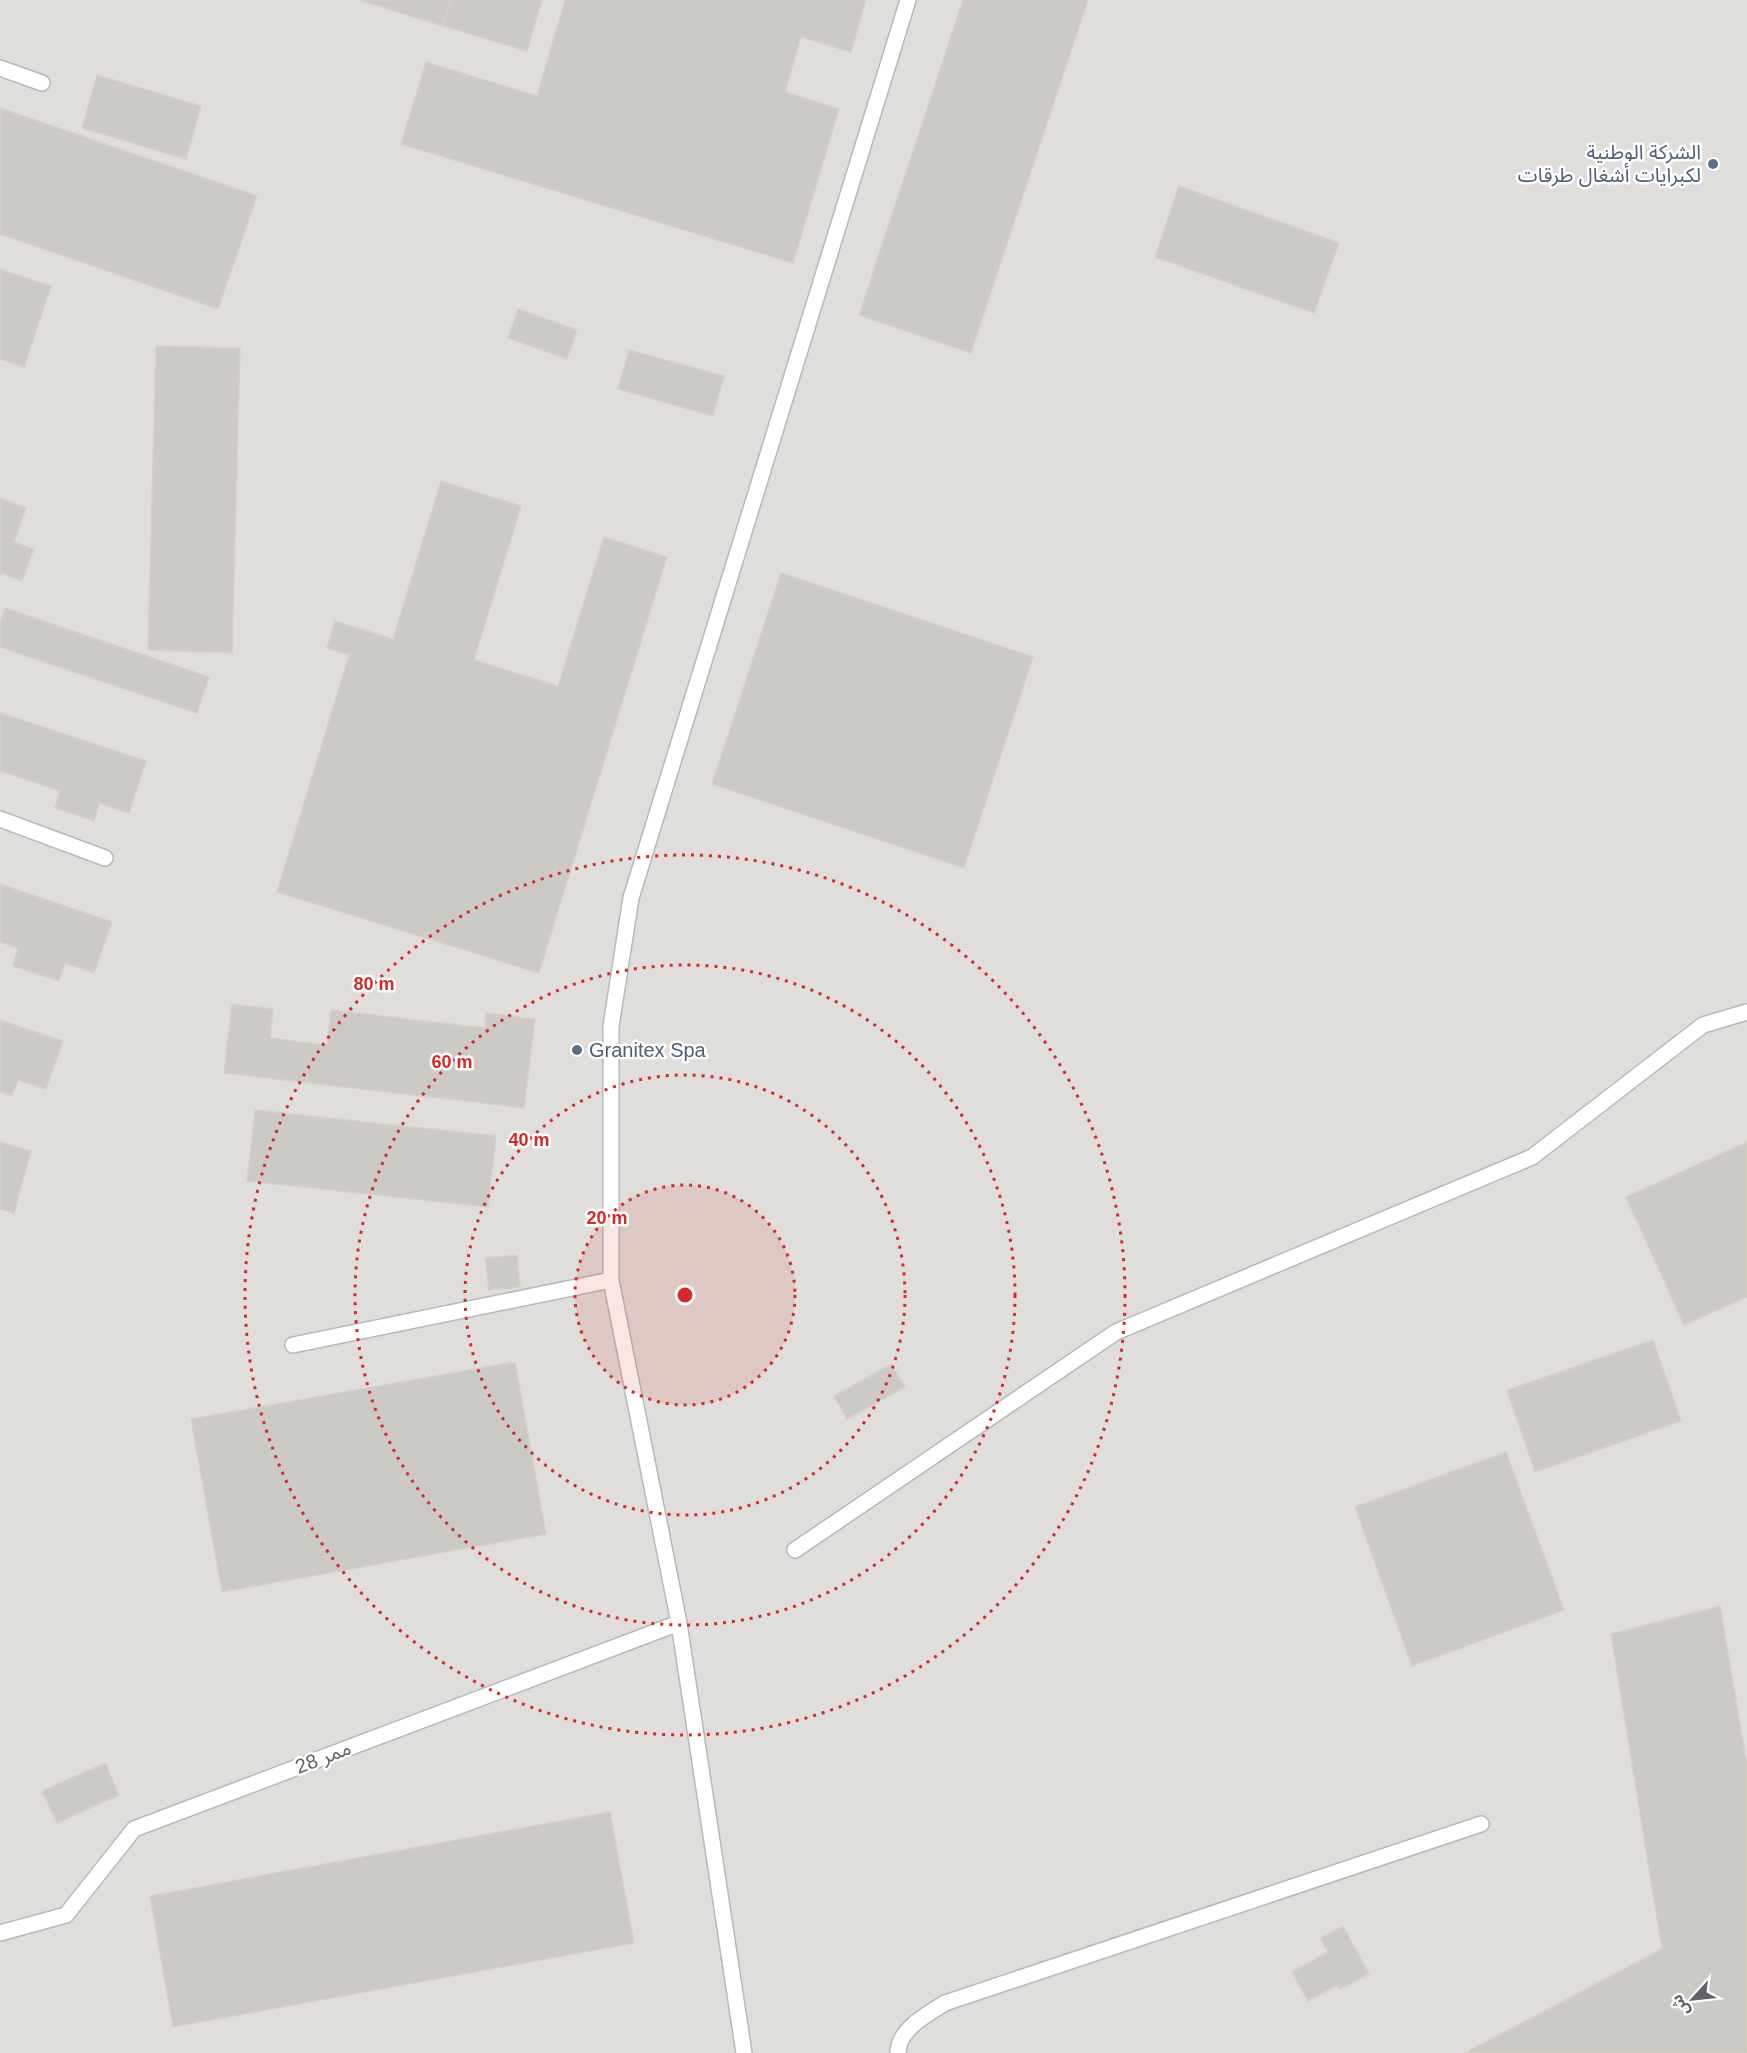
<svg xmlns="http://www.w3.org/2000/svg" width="1747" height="2053" font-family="Arial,'Noto Sans Arabic',sans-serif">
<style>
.industrial{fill:#e0deda}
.building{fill:#cccac5;stroke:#d6d1c6;stroke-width:1.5}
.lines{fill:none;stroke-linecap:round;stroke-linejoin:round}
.lane-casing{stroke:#b5b8bc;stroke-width:18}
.lane{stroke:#fff;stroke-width:15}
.ring{fill:none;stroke:#d62828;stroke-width:3;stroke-dasharray:3 6}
.service-dot{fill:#5c6f8a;stroke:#fff;stroke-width:2}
.labels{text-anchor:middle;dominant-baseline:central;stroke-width:5;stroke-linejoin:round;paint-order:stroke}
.service-label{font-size:20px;fill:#4e5e75;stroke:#fff;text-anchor:end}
.street-label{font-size:20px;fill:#5f6368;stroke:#fff}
.centre{fill:#d62828;stroke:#fff;stroke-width:3}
.ring-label{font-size:18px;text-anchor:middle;font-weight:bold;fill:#d62828;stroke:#fff;stroke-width:5;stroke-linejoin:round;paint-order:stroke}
</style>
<rect width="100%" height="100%" fill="#f1efe8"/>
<path class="industrial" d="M 0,0 L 1747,0 L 1747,2053 L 0,2053 Z"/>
<path class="building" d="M 359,0 L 451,0 L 443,26 Z
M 451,0 L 542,0 L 527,51 L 443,26 Z
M 565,0 L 866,0 L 851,52 L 801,37 L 785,92 L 839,109 L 793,263 L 401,144 L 426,62 L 537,96 Z
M 963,0 L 1088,0 L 971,353 L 859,315 Z
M 97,75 L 201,106 L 186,159 L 82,128 Z
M 0,108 L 257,196 L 218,309 L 0,234 Z
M 1179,186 L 1339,243 L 1314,313 L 1155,257 Z
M 0,269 L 51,286 L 24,367 L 0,359 Z
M 518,309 L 577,330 L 567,359 L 508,338 Z
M 156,346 L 240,348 L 232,653 L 148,650 Z
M 629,350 L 724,376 L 713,416 L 618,389 Z
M 441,481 L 521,506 L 474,660 L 558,686 L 604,537 L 667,557 L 539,973 L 277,892 L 349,655 L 327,648 L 335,621 L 393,639 Z
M 0,498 L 26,508 L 14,542 L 34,549 L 22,581 L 1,573 L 0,576 Z
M 781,573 L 1033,657 L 964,868 L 712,784 Z
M 5,608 L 209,677 L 197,713 L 0,647 L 0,622 Z
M 0,713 L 146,761 L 129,813 L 99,803 L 94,821 L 55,808 L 60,791 L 0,771 Z
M 0,884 L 112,922 L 94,973 L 65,963 L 59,981 L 13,966 L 18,948 L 0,942 Z
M 232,1004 L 273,1009 L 270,1038 L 327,1045 L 331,1010 L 485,1028 L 486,1013 L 535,1019 L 524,1108 L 224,1073 Z
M 0,1020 L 63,1041 L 46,1089 L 18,1080 L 12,1096 L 0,1092 Z
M 255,1110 L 496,1136 L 488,1207 L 247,1181 Z
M 0,1142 L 31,1151 L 14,1213 L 0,1209 Z
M 1747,1142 L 1747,1297 L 1684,1325 L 1626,1197 Z
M 517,1255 L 520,1287 L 489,1290 L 485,1258 Z
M 1653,1340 L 1681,1421 L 1535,1472 L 1507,1390 Z
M 515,1362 L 546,1534 L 222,1592 L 191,1419 Z
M 891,1364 L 905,1387 L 847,1419 L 834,1396 Z
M 1506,1452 L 1564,1610 L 1412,1666 L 1355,1507 Z
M 1720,1606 L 1747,1765 L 1747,2053 L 1465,2053 L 1662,1949 L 1611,1634 Z
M 105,1763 L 119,1795 L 57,1823 L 42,1791 Z
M 610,1812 L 634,1943 L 173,2027 L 150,1896 Z
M 1343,1926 L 1369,1974 L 1340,1989 L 1337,1985 L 1308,2001 L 1292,1972 L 1328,1952 L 1320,1938 Z"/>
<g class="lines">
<defs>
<path id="lane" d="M 0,68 L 42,83
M 0,819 L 105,858
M 293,1345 L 611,1280
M 795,1550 L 1116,1332 L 1532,1157 L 1703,1025 L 1747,1012
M 0,1933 L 66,1915 L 134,1829 L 679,1623
M 744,2053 L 679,1623 L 611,1280 L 611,1026 L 631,898 L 908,0
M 898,2053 C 898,2029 928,2014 945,2003 L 1481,1824"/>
</defs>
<use href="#lane" class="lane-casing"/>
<use href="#lane" class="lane"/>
</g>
<circle cx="685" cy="1295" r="110" fill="#d62828" fill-opacity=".12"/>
<g class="ring">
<circle cx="685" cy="1295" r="110"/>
<circle cx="685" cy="1295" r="220"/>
<circle cx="685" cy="1295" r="330"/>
<circle cx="685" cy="1295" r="440"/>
</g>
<g class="service-dot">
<circle cx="1713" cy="164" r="6"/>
<circle cx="577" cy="1050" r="6"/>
</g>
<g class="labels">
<g class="service-label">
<text x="1701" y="152">الشركة الوطنية<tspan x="1701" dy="23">لكبرايات أشغال طرقات</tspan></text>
<text x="589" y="1050" text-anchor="start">Granitex Spa</text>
</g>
<g class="street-label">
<text transform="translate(323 1757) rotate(-21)">ممر 28</text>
</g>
</g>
<circle cx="685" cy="1295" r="9" class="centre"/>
<g class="ring-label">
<text x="374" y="990">80 m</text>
<text x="452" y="1068">60 m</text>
<text x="529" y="1146">40 m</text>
<text x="607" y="1224">20 m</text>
</g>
<g transform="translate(1693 1999) rotate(243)" stroke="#ffffff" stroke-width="4.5" paint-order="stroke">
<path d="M0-4.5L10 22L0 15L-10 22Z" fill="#5f6368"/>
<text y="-9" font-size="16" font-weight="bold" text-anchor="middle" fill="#5f6368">ش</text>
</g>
</svg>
